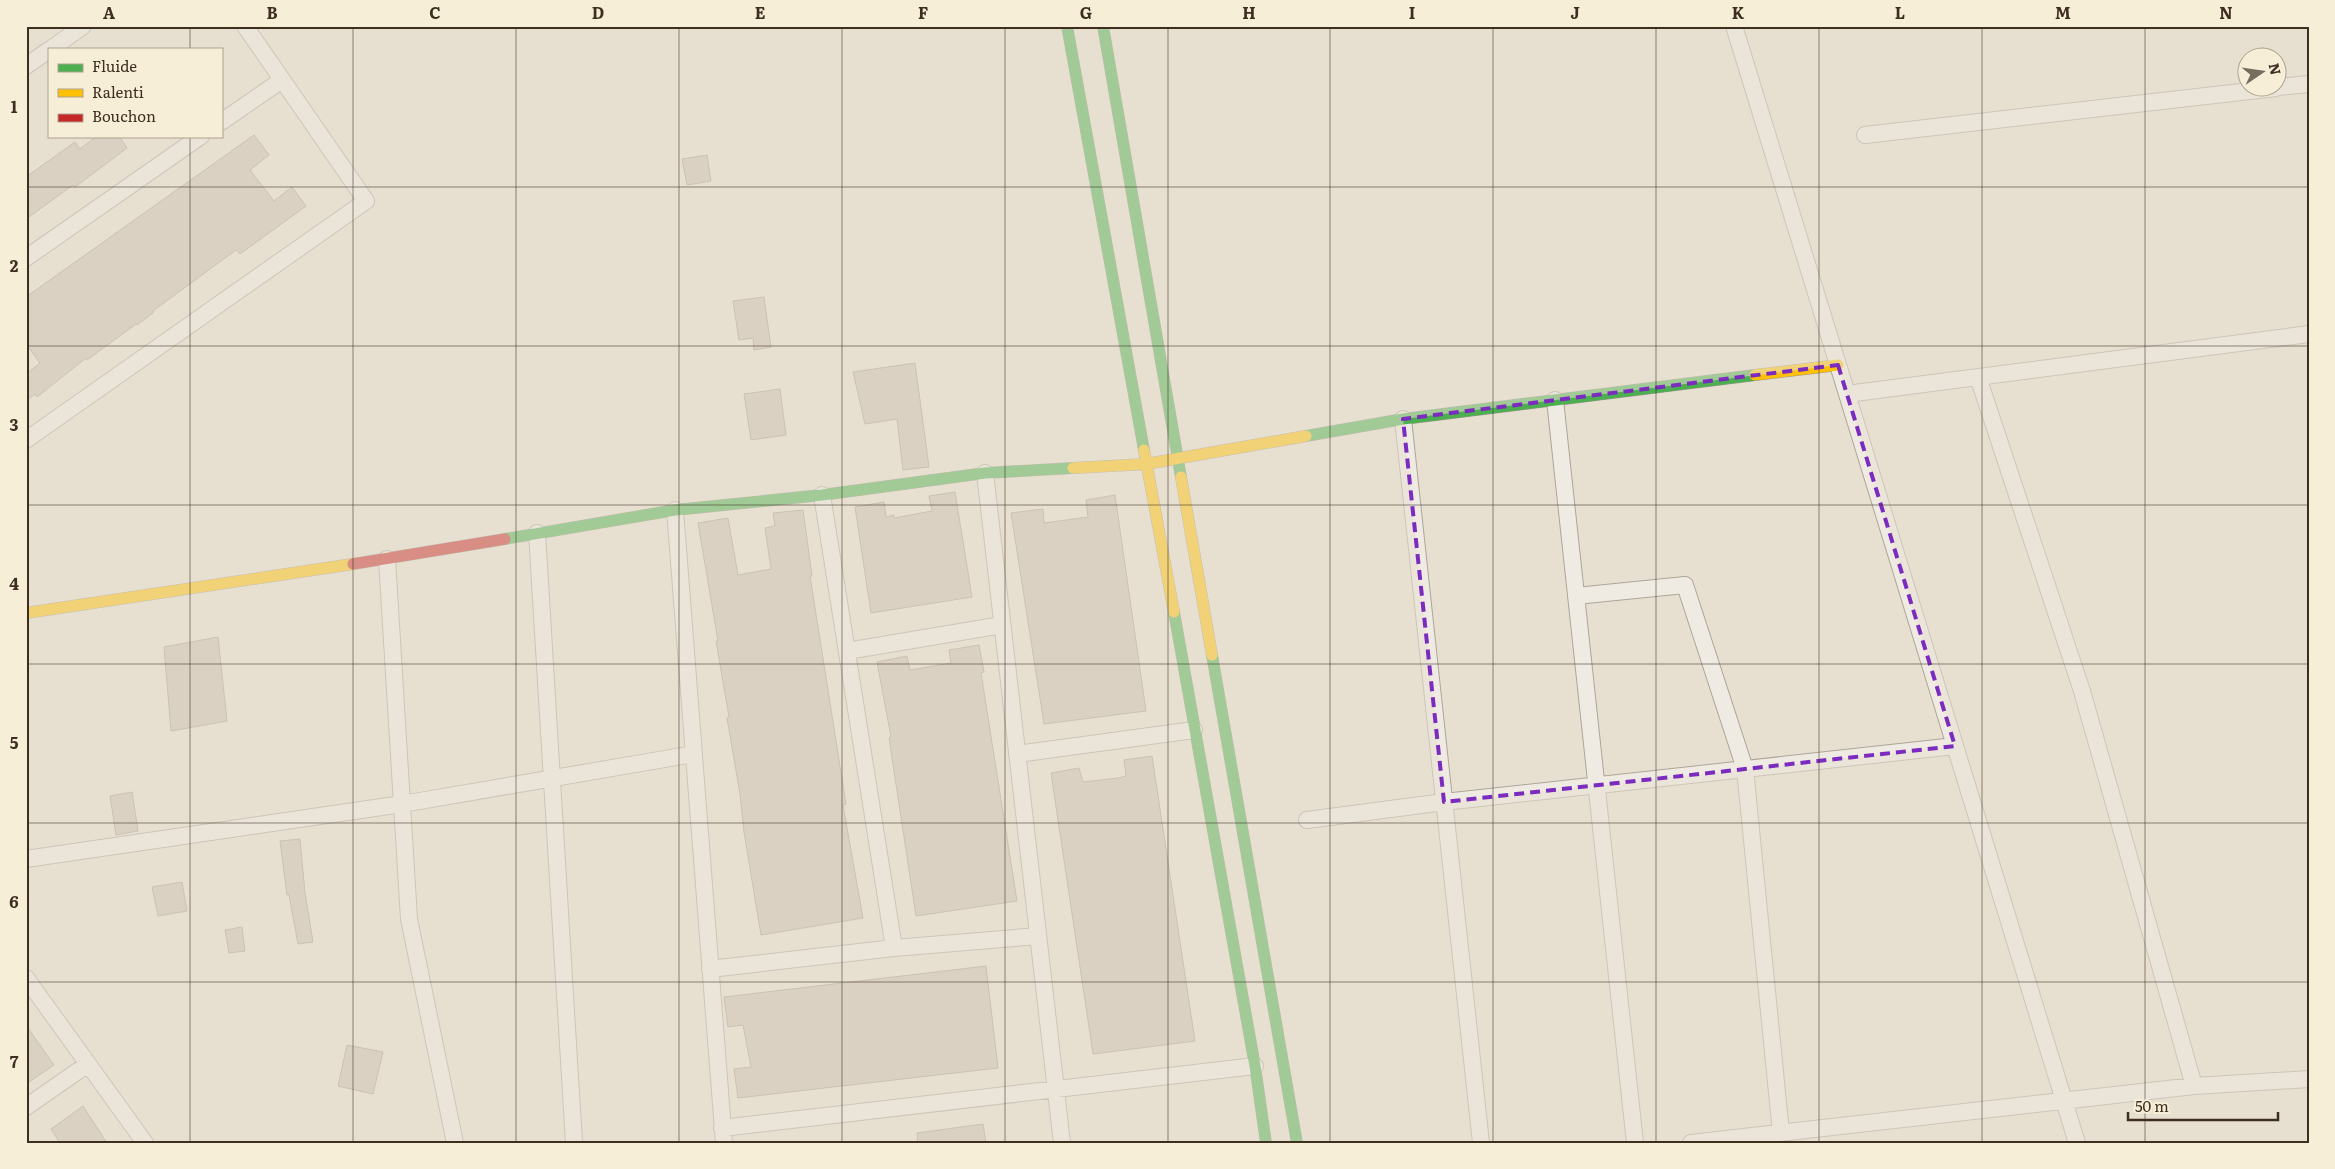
<svg xmlns="http://www.w3.org/2000/svg" width="2335" height="1169" font-family="Literata,serif">
<style>
.building{fill:#cbbfb2;stroke:#a89c90}
.lines{fill:none;stroke-linecap:round;stroke-linejoin:round}
.street-casing{stroke:#ada599;stroke-width:18}
.fast-casing{stroke:#9c958a;stroke-width:12}
.slow-casing{stroke:#9c958a;stroke-width:12}
.jam-casing{stroke:#9c958a;stroke-width:12}
.street{stroke:#efebe3;stroke-width:16}
.fast{stroke:#4caf50;stroke-width:11}
.slow{stroke:#ffc107;stroke-width:11}
.jam{stroke:#c62828;stroke-width:11}
.marked{fill:none;stroke:#7b2cbf;stroke-width:4;stroke-dasharray:10 6;stroke-linejoin:round}
.grid{fill:none;stroke:#3d2e20;stroke-width:1;stroke-opacity:0.55}
.neatline{fill:none;stroke:#3d2e20;stroke-width:2}
.grid-label{font-size:16px;text-anchor:middle;font-weight:bold;fill:#3d2e20}
</style>
<rect width="100%" height="100%" fill="#e7e0d1"/>
<path class="building" d="M 254,135 L 269,155 L 250,170 L 274,201 L 292,187 L 306,206 L 240,254 L 236,250 L 153,311 L 154,312 L 137,325 L 136,324 L 87,360 L 86,358 L 37,397 L 35,394 L 26,401 L 26,374 L 40,363 L 26,344 L 26,297 Z
M 97,136 L 119,136 L 127,148 L 75,187 L 73,185 L 26,219 L 26,177 L 75,142 L 80,149 Z
M 707,155 L 711,181 L 687,185 L 682,159 Z
M 764,297 L 771,347 L 754,350 L 753,338 L 739,340 L 733,301 Z
M 915,363 L 929,467 L 903,470 L 897,419 L 865,424 L 853,372 Z
M 780,389 L 786,435 L 751,440 L 744,394 Z
M 955,492 L 972,597 L 871,613 L 855,507 L 884,502 L 886,517 L 894,515 L 894,518 L 932,511 L 929,496 Z
M 1115,495 L 1146,711 L 1044,724 L 1011,513 L 1043,509 L 1044,523 L 1088,517 L 1086,500 Z
M 803,510 L 812,576 L 810,576 L 846,804 L 843,805 L 863,918 L 761,935 L 744,832 L 740,794 L 727,718 L 729,717 L 716,641 L 718,641 L 698,523 L 728,518 L 738,575 L 771,569 L 765,528 L 775,526 L 773,513 Z
M 218,637 L 227,721 L 171,731 L 164,647 Z
M 979,645 L 984,672 L 981,673 L 1017,901 L 916,916 L 889,738 L 891,737 L 877,662 L 907,656 L 910,670 L 951,663 L 949,650 Z
M 1152,756 L 1195,1041 L 1093,1054 L 1051,773 L 1079,768 L 1083,782 L 1118,778 L 1126,776 L 1124,760 Z
M 132,792 L 138,831 L 116,835 L 110,796 Z
M 300,839 L 305,893 L 313,942 L 298,944 L 289,895 L 287,895 L 280,841 Z
M 182,882 L 187,911 L 158,916 L 152,887 Z
M 242,927 L 245,951 L 229,953 L 225,930 Z
M 986,966 L 998,1068 L 738,1098 L 734,1069 L 751,1067 L 743,1025 L 728,1027 L 724,997 Z
M 26,1025 L 54,1065 L 26,1084 Z
M 347,1045 L 383,1052 L 373,1094 L 338,1086 Z
M 83,1106 L 107,1143 L 60,1143 L 51,1129 Z
M 983,1124 L 986,1143 L 918,1143 L 917,1133 Z"/>
<g class="lines">
<defs>
<path id="street" d="M 1734,26 L 2077,1143
M 51,49 L 83,26
M 26,66 L 49,50
M 2278,87 L 2309,84
M 221,122 L 282,80
M 1865,135 L 2276,88
M 26,258 L 201,136
M 1978,377 L 2082,691 L 2194,1086
M 1847,394 L 2309,334
M 1555,400 L 1635,1143
M 1403,419 L 1481,1143
M 26,440 L 366,201 L 245,26
M 985,473 L 1062,1143
M 675,510 L 724,1143
M 537,533 L 574,1143
M 387,559 L 409,919 L 455,1143
M 1576,596 L 1685,585 L 1745,769 L 1781,1133
M 847,651 L 1002,625
M 1017,754 L 1194,730
M 1307,820 L 1444,802 L 1955,746
M 26,859 L 402,804 L 694,754
M 894,948 L 1038,936
M 710,969 L 894,948 L 822,495
M 26,978 L 145,1143
M 26,1107 L 88,1064
M 722,1128 L 1255,1066
M 1691,1143 L 2194,1086 L 2309,1079"/>
<path id="fast" d="M 1067,26 L 1144,450
M 1103,26 L 1181,477
M 1306,436 L 1403,419 L 1755,375
M 505,539 L 675,510 L 822,495 L 985,473 L 1073,468
M 1174,612 L 1255,1066 L 1266,1143
M 1212,655 L 1297,1143"/>
<path id="slow" d="M 1755,375 L 1838,365
M 1144,450 L 1174,612
M 1073,468 L 1146,464 L 1306,436
M 1181,477 L 1212,655
M 26,613 L 353,564"/>
<path id="jam" d="M 353,564 L 505,539"/>
</defs>
<use href="#street" class="street-casing"/>
<use href="#fast" class="fast-casing"/>
<use href="#slow" class="slow-casing"/>
<use href="#jam" class="jam-casing"/>
<use href="#street" class="street"/>
<use href="#fast" class="fast"/>
<use href="#slow" class="slow"/>
<use href="#jam" class="jam"/>
</g>
<path d="M0 0H2335V1169H0ZM 1838,365 L 1955,746 L 1444,802 L 1403,419 Z" fill="#e7e0d1" fill-opacity=".55" fill-rule="evenodd"/>
<path class="marked" d="M 1838,365 L 1955,746 L 1444,802 L 1403,419 Z"/>
<path class="grid" d="M 190,26 L 190,49M 353,26 L 353,1143M 516,26 L 516,1143M 679,26 L 679,1143M 842,26 L 842,1143M 1005,26 L 1005,1143M 1168,26 L 1168,1143M 1330,26 L 1330,1143M 1493,26 L 1493,1143M 1656,26 L 1656,1143M 1819,26 L 1819,1143M 1982,26 L 1982,1143M 2145,26 L 2145,1143M 190,136 L 190,1143M 26,187 L 2309,187M 26,346 L 2309,346M 26,505 L 2309,505M 26,664 L 2309,664M 26,823 L 2309,823M 26,982 L 2309,982"/>
<rect width="2335" height="1169" fill="none" stroke="#f7eed8" stroke-width="55"/>
<rect x="48" y="48" width="175" height="90" fill="#f7eed8" stroke="#ada18e"/>
<rect x="58" y="64" width="25" height="8" fill="#4caf50" stroke="#ada18e"/>
<text x="92" y="72" font-size="15" fill="#3d2e20">Fluide</text>
<rect x="58" y="89" width="25" height="8" fill="#ffc107" stroke="#ada18e"/>
<text x="92" y="98" font-size="15" fill="#3d2e20">Ralenti</text>
<rect x="58" y="114" width="25" height="8" fill="#c62828" stroke="#ada18e"/>
<text x="92" y="122" font-size="15" fill="#3d2e20">Bouchon</text>
<g transform="translate(2262 72) rotate(77)"><circle r="24" fill="#f7eed8" stroke="#ada18e"/>
<path d="M0-4L9 19L0 12L-9 19Z" fill="#786c5e"/>
<text y="-8" font-size="14" font-weight="bold" text-anchor="middle" fill="#3d2e20">N</text>
</g>
<path d="M2128 1112v8h150v-8" fill="none" stroke="#3d2e20" stroke-width="2.5"/>
<text x="2135" y="1112" font-size="15" fill="#3d2e20" stroke="#f7eed8" stroke-width="4" paint-order="stroke">50 m</text>
<rect x="28" y="28" width="2280" height="1114" class="neatline"/>
<g class="grid-label">
<text x="109" y="19">A</text>
<text x="272" y="19">B</text>
<text x="435" y="19">C</text>
<text x="598" y="19">D</text>
<text x="760" y="19">E</text>
<text x="923" y="19">F</text>
<text x="1086" y="19">G</text>
<text x="1249" y="19">H</text>
<text x="1412" y="19">I</text>
<text x="1575" y="19">J</text>
<text x="1738" y="19">K</text>
<text x="1900" y="19">L</text>
<text x="2063" y="19">M</text>
<text x="2226" y="19">N</text>
<text x="14" y="113">1</text>
<text x="14" y="272">2</text>
<text x="14" y="431">3</text>
<text x="14" y="590">4</text>
<text x="14" y="749">5</text>
<text x="14" y="908">6</text>
<text x="14" y="1068">7</text>
</g>
</svg>
